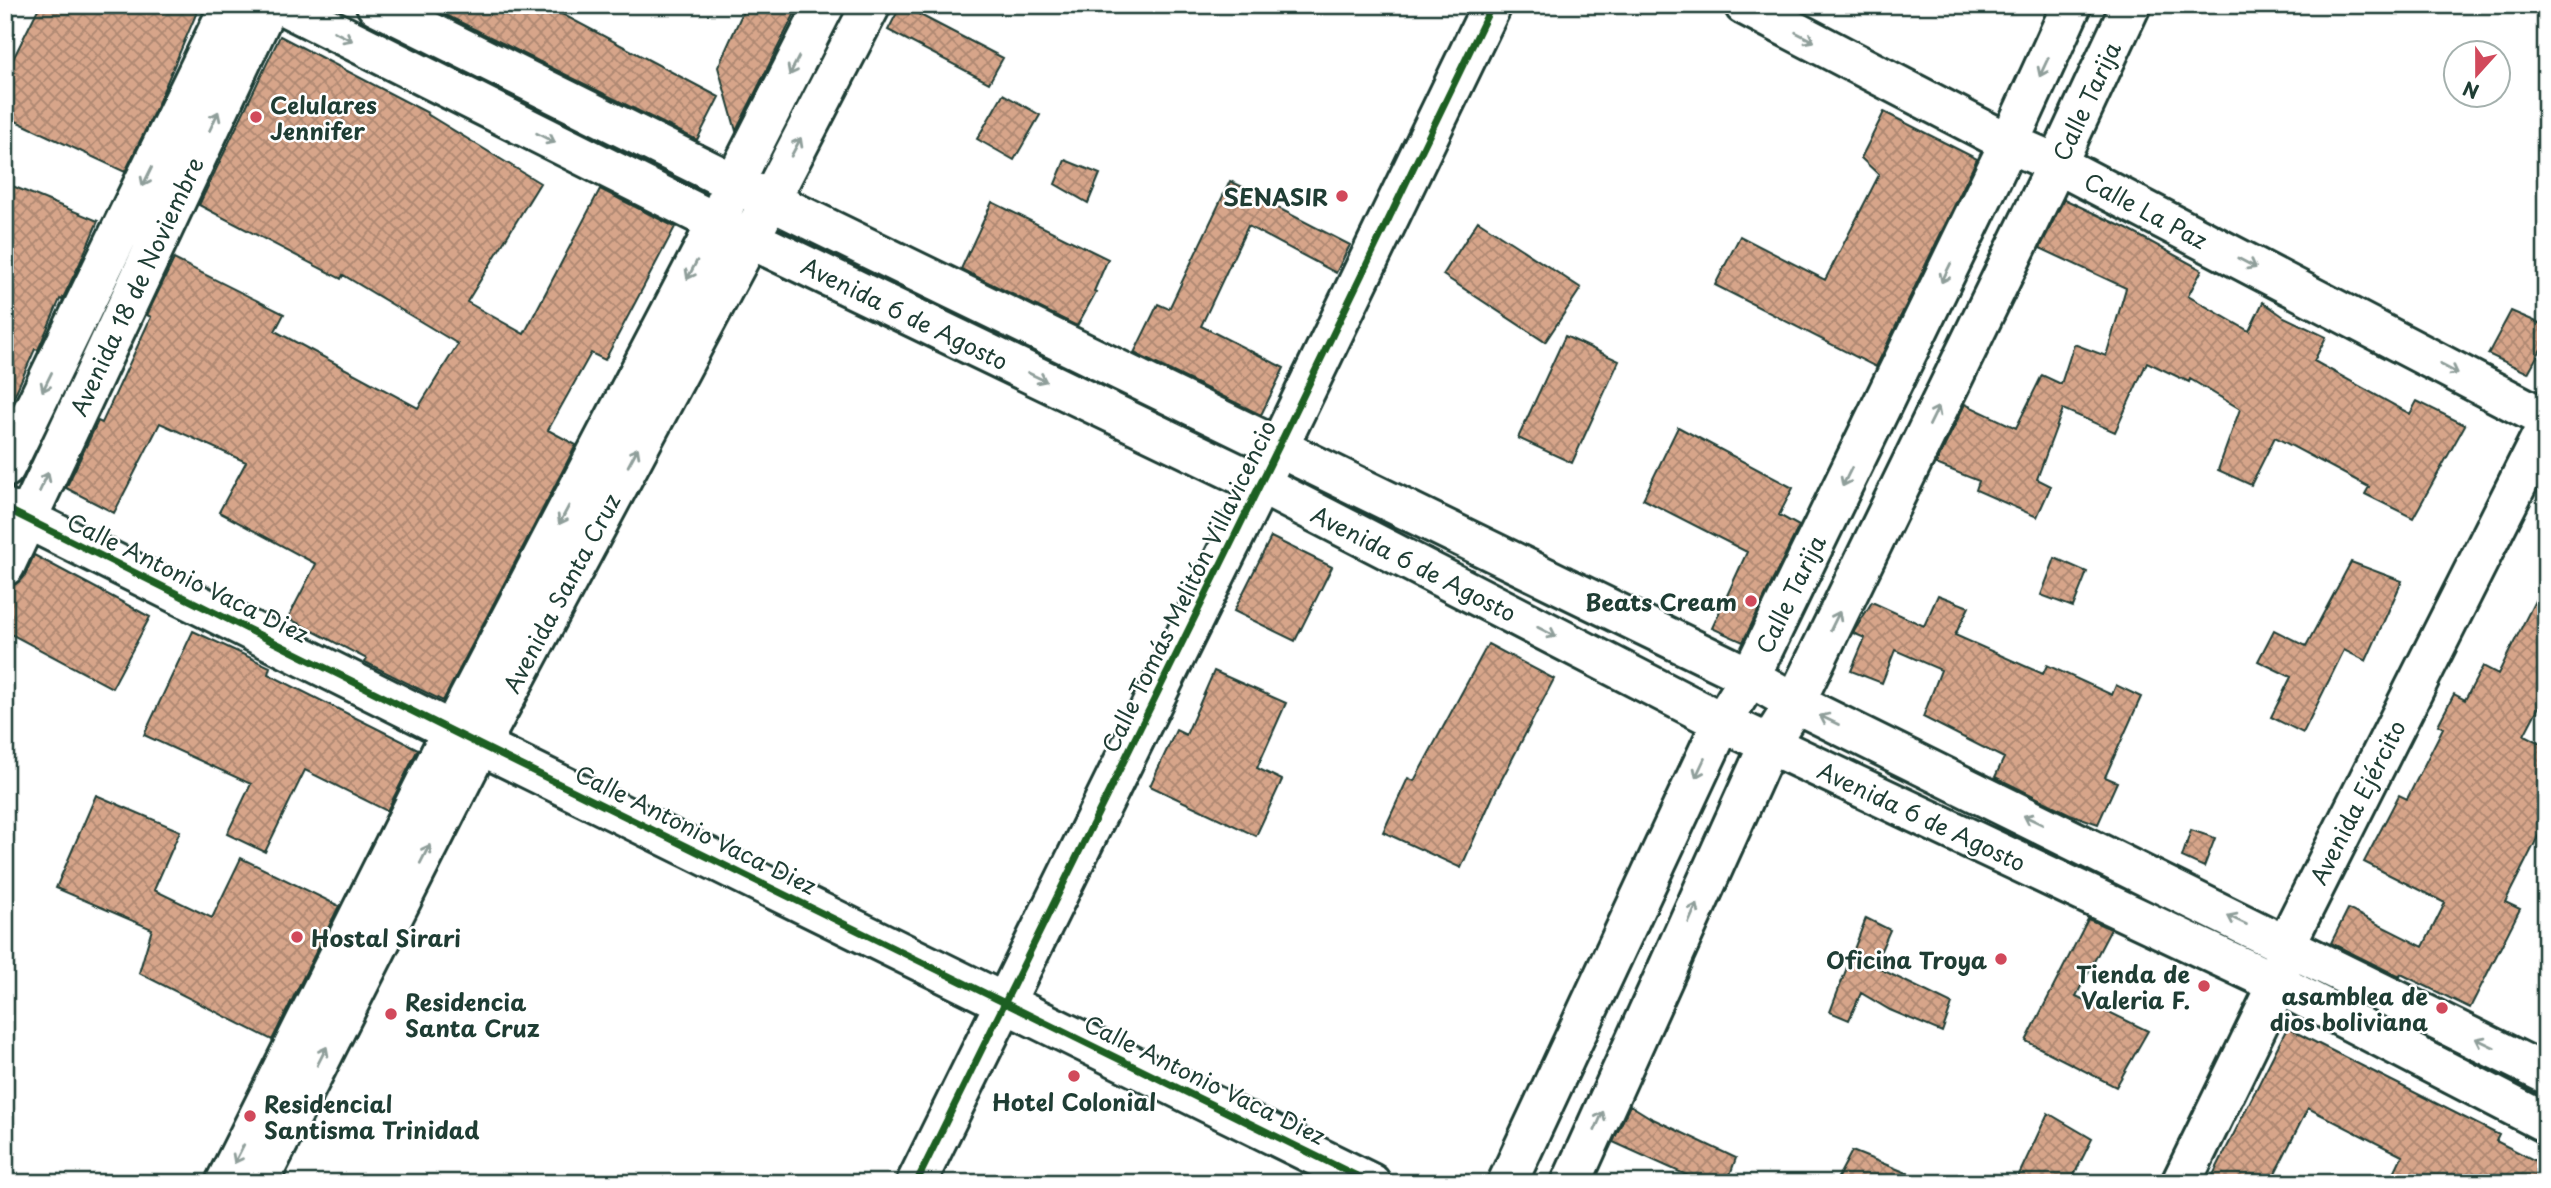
<svg xmlns="http://www.w3.org/2000/svg" width="2551" height="1188" font-family="'Playpen Sans',sans-serif">
<style>
.building{fill:url(#building-cross-hatch);stroke:#1f3d34;stroke-width:2}
.lines{fill:none;stroke-linecap:round;stroke-linejoin:round}
.minor-casing{stroke:#1f3d34;stroke-width:44}
.major-casing{stroke:#1f3d34;stroke-width:44}
.minor{stroke:#fff;stroke-width:38}
.major{stroke:#fff;stroke-width:38}
.cycleway-casing{stroke:#fff;stroke-width:11}
.cycleway{stroke:#1b5e20;stroke-width:7}
.oneway{stroke:#8f9e9a}
.poi-dot{fill:#d1495b;stroke:#fff;stroke-width:2.5}
.labels{text-anchor:middle;dominant-baseline:central;stroke-width:5;stroke-linejoin:round;paint-order:stroke}
.street-label{font-size:23px;fill:#1f3d34;stroke:#fff}
.poi-label{font-size:23px;font-weight:bold;fill:#1f3d34;stroke:#fff;text-anchor:end}
</style>
<defs>
<pattern id="building-cross-hatch" width="8" height="8" patternUnits="userSpaceOnUse" patternTransform="scale(1.75)"><rect width="8" height="8" fill="#d7a58a"/><path d="M0 0l8 8M0 8l8-8" fill="none" stroke="#ae8872"/></pattern>
</defs>
<rect width="100%" height="100%" fill="#fff"/>
<filter id="ink" filterUnits="userSpaceOnUse"><feTurbulence type="fractalNoise" baseFrequency=".0143" numOctaves="2"/><feDisplacementMap in="SourceGraphic" scale="14" xChannelSelector="R" yChannelSelector="G"/><feConvolveMatrix kernelMatrix="1 2 1 2 8 2 1 2 1" color-interpolation-filters="sRGB"/></filter>
<g filter="url(#ink)">
<path class="building" d="M 40,5 L 200,5 L 156,108 L 125,172 L 5,116 L 5,75 Z
M 426,5 L 545,5 L 719,97 L 697,140 Z
M 746,5 L 799,5 L 736,131 L 718,67 Z
M 901,5 L 1003,58 L 989,83 L 888,30 Z
M 280,36 L 428,113 L 427,114 L 540,183 L 467,302 L 524,334 L 600,189 L 675,227 L 605,360 L 591,353 L 548,430 L 576,445 L 443,701 L 365,662 L 367,659 L 288,618 L 316,564 L 219,512 L 246,462 L 160,423 L 114,513 L 66,488 L 98,421 L 102,423 L 151,317 L 147,315 L 174,259 L 284,314 L 275,331 L 418,408 L 458,344 L 343,275 L 341,279 L 199,205 Z
M 1003,94 L 1040,115 L 1014,160 L 977,139 Z
M 1884,112 L 1977,159 L 1876,367 L 1715,285 L 1740,236 L 1825,280 L 1879,175 L 1861,158 Z
M 1065,160 L 1100,174 L 1088,203 L 1055,184 Z
M 1230,181 L 1262,196 L 1261,199 L 1350,245 L 1336,273 L 1248,226 L 1201,326 L 1284,368 L 1261,415 L 1134,353 L 1158,304 L 1169,309 Z
M 5,183 L 98,221 L 80,263 L 62,300 L 60,299 L 38,350 L 35,349 L 5,417 Z
M 2064,199 L 2127,229 L 2202,270 L 2188,296 L 2249,331 L 2263,302 L 2284,317 L 2326,337 L 2314,361 L 2410,414 L 2417,401 L 2465,425 L 2413,518 L 2365,494 L 2369,487 L 2275,437 L 2251,485 L 2218,470 L 2240,409 L 2190,379 L 2189,382 L 2147,362 L 2115,432 L 2063,409 L 2037,479 L 2051,486 L 2037,517 L 1976,490 L 1979,481 L 1936,464 L 1965,404 L 2016,428 L 2042,375 L 2061,384 L 2074,344 L 2106,356 L 2126,288 L 2040,248 Z
M 992,202 L 1108,259 L 1094,291 L 1096,292 L 1077,326 L 961,269 Z
M 1478,221 L 1581,288 L 1545,342 L 1443,275 Z
M 2511,311 L 2546,326 L 2546,340 L 2528,373 L 2488,354 Z
M 1565,336 L 1619,361 L 1572,463 L 1518,438 Z
M 1678,427 L 1793,488 L 1779,515 L 1799,526 L 1743,642 L 1712,628 L 1747,552 L 1643,499 Z
M 1271,537 L 1332,567 L 1295,641 L 1234,611 Z
M 34,555 L 150,617 L 112,688 L 5,631 L 5,601 L 14,585 L 25,575 Z
M 2055,558 L 2087,572 L 2073,607 L 2041,595 Z
M 2351,562 L 2402,581 L 2366,661 L 2344,650 L 2303,733 L 2271,717 L 2291,677 L 2258,661 L 2274,630 L 2306,646 Z
M 2546,579 L 2546,693 L 2524,735 L 2546,746 L 2546,821 L 2505,902 L 2520,909 L 2470,1008 L 2401,974 L 2400,977 L 2331,943 L 2348,909 L 2423,947 L 2445,903 L 2364,862 L 2399,795 L 2407,799 L 2443,728 L 2438,725 L 2454,694 L 2465,700 L 2483,666 L 2498,674 Z
M 1938,595 L 1969,607 L 1955,635 L 2043,674 L 2047,665 L 2112,695 L 2116,685 L 2141,697 L 2105,777 L 2117,782 L 2098,824 L 2070,814 L 1995,777 L 2004,758 L 1923,717 L 1941,670 L 1895,650 L 1882,683 L 1851,671 L 1865,638 L 1853,633 L 1872,602 L 1924,626 Z
M 193,631 L 270,667 L 268,674 L 418,749 L 387,811 L 305,770 L 265,852 L 227,834 L 251,784 L 144,735 Z
M 1488,644 L 1554,679 L 1494,794 L 1461,868 L 1383,832 L 1408,778 L 1414,781 Z
M 1214,671 L 1286,703 L 1257,768 L 1282,780 L 1256,836 L 1150,786 L 1176,730 L 1186,735 Z
M 96,795 L 180,831 L 154,890 L 212,918 L 241,858 L 339,906 L 272,1040 L 139,973 L 152,929 L 56,888 Z
M 2191,830 L 2215,838 L 2204,867 L 2182,857 Z
M 1866,918 L 1890,930 L 1874,966 L 1952,1004 L 1942,1032 L 1890,1010 L 1861,993 L 1849,1020 L 1830,1012 Z
M 2088,919 L 2111,929 L 2076,996 L 2148,1031 L 2116,1087 L 2026,1041 Z
M 2287,1028 L 2499,1135 L 2496,1141 L 2546,1166 L 2546,1183 L 2389,1183 L 2402,1156 L 2308,1108 L 2270,1183 L 2209,1183 Z
M 1630,1105 L 1651,1118 L 1736,1158 L 1727,1183 L 1704,1183 L 1613,1142 Z
M 2048,1113 L 2092,1139 L 2070,1183 L 2015,1183 Z
M 1852,1151 L 1927,1181 L 1927,1183 L 1835,1183 Z"/>
<g class="lines">
<defs>
<path id="minor" d="M 1744,5 L 2009,143 L 2057,164 L 2546,419
M 5,468 L 230,5
M 5,508 L 480,745 L 1371,1183
M 5,566 L 268,5
M 916,1183 L 1278,448 L 1492,5
M 1507,1183 L 1722,722 L 1750,677 L 2009,143 L 2072,5
M 1571,1183 L 1769,744 L 1795,703 L 2057,164 L 2131,5
M 2181,1183 L 2278,984 L 2286,944 L 2546,427"/>
<path id="major" d="M 282,5 L 717,223 L 1260,484 L 1722,722 L 2278,984 L 2546,1123
M 376,5 L 734,183 L 1750,677 L 1795,703 L 2546,1074
M 225,1183 L 452,730 L 717,223 L 734,183 L 825,5
M 258,1183 L 480,745 L 750,239 L 871,5"/>
</defs>
<use href="#minor" class="minor-casing"/>
<use href="#major" class="major-casing"/>
<use href="#minor" class="minor"/>
<use href="#major" class="major"/>
<defs>
<path id="cycleway" d="M 5,508 L 480,745 L 1371,1183
M 916,1183 L 1278,448 L 1492,5"/>
</defs>
<use href="#cycleway" class="cycleway-casing"/>
<use href="#cycleway" class="cycleway"/>
</g>
<defs><path id="oneway-shaft" d="M-6 0H5M1.5-3L5.5 0L1.5 3" fill="none" stroke-width="1.6" stroke-linecap="round" stroke-linejoin="round" transform="scale(1.75)"/></defs>
<g class="oneway">
<use href="#oneway-shaft" transform="translate(343 36) rotate(27)"/>
<use href="#oneway-shaft" transform="translate(1805 37) rotate(27)"/>
<use href="#oneway-shaft" transform="translate(794 66) rotate(117)"/>
<use href="#oneway-shaft" transform="translate(2044 67) rotate(115)"/>
<use href="#oneway-shaft" transform="translate(214 121) rotate(-65)"/>
<use href="#oneway-shaft" transform="translate(546 138) rotate(27)"/>
<use href="#oneway-shaft" transform="translate(796 147) rotate(-62)"/>
<use href="#oneway-shaft" transform="translate(147 177) rotate(116)"/>
<use href="#oneway-shaft" transform="translate(2247 263) rotate(28)"/>
<use href="#oneway-shaft" transform="translate(692 270) rotate(118)"/>
<use href="#oneway-shaft" transform="translate(1946 273) rotate(116)"/>
<use href="#oneway-shaft" transform="translate(2449 369) rotate(28)"/>
<use href="#oneway-shaft" transform="translate(1037 377) rotate(26)"/>
<use href="#oneway-shaft" transform="translate(47 382) rotate(116)"/>
<use href="#oneway-shaft" transform="translate(1934 416) rotate(-64)"/>
<use href="#oneway-shaft" transform="translate(633 457) rotate(-62)"/>
<use href="#oneway-shaft" transform="translate(1847 477) rotate(116)"/>
<use href="#oneway-shaft" transform="translate(44 482) rotate(-65)"/>
<use href="#oneway-shaft" transform="translate(564 515) rotate(118)"/>
<use href="#oneway-shaft" transform="translate(1835 621) rotate(-64)"/>
<use href="#oneway-shaft" transform="translate(1547 632) rotate(27)"/>
<use href="#oneway-shaft" transform="translate(1829 720) rotate(-154)"/>
<use href="#oneway-shaft" transform="translate(1700 768) rotate(115)"/>
<use href="#oneway-shaft" transform="translate(2033 820) rotate(-154)"/>
<use href="#oneway-shaft" transform="translate(425 854) rotate(-63)"/>
<use href="#oneway-shaft" transform="translate(1693 913) rotate(-66)"/>
<use href="#oneway-shaft" transform="translate(2237 920) rotate(-154)"/>
<use href="#oneway-shaft" transform="translate(2485 1043) rotate(-154)"/>
<use href="#oneway-shaft" transform="translate(322 1056) rotate(-63)"/>
<use href="#oneway-shaft" transform="translate(1599 1121) rotate(-66)"/>
<use href="#oneway-shaft" transform="translate(239 1154) rotate(117)"/>
</g>
</g>
<g class="poi-dot">
<circle cx="256" cy="117" r="7"/>
<circle cx="1342" cy="196" r="7"/>
<circle cx="1751" cy="601" r="7"/>
<circle cx="297" cy="937" r="7"/>
<circle cx="2001" cy="959" r="7"/>
<circle cx="2204" cy="986" r="7"/>
<circle cx="2442" cy="1008" r="7"/>
<circle cx="391" cy="1014" r="7"/>
<circle cx="1074" cy="1076" r="7"/>
<circle cx="250" cy="1116" r="7"/>
</g>
<g class="labels">
<g class="street-label">
<text transform="translate(2086 101) rotate(-65)">Calle Tarija</text>
<text transform="translate(2146 210) rotate(28)">Calle La Paz</text>
<text transform="translate(136 286) rotate(-65)">Avenida 18 de Noviembre</text>
<text transform="translate(905 313) rotate(26)">Avenida 6 de Agosto</text>
<text transform="translate(1414 563) rotate(27)">Avenida 6 de Agosto</text>
<text transform="translate(188 577) rotate(26)">Calle Antonio Vaca Diez</text>
<text transform="translate(1188 586) rotate(-64)">Calle Tomás Melitón Villavicencio</text>
<text transform="translate(561 593) rotate(-62)">Avenida Santa Cruz</text>
<text transform="translate(1790 594) rotate(-64)">Calle Tarija</text>
<text transform="translate(2357 802) rotate(-63)">Avenida Ejército</text>
<text transform="translate(1922 816) rotate(25)">Avenida 6 de Agosto</text>
<text transform="translate(696 829) rotate(26)">Calle Antonio Vaca Diez</text>
<text transform="translate(1205 1079) rotate(26)">Calle Antonio Vaca Diez</text>
</g>
<g class="poi-label">
<text x="270" y="104" text-anchor="start">Celulares<tspan x="270" dy="26">Jennifer</tspan></text>
<text x="1328" y="196">SENASIR</text>
<text x="1737" y="601">Beats Cream</text>
<text x="311" y="937" text-anchor="start">Hostal Sirari</text>
<text x="1987" y="959">Oficina Troya</text>
<text x="2190" y="973">Tienda de<tspan x="2190" dy="26">Valeria F.</tspan></text>
<text x="2428" y="995">asamblea de<tspan x="2428" dy="26">dios boliviana</tspan></text>
<text x="405" y="1001" text-anchor="start">Residencia<tspan x="405" dy="26">Santa Cruz</tspan></text>
<text x="1074" y="1101" text-anchor="middle">Hotel Colonial</text>
<text x="264" y="1103" text-anchor="start">Residencial<tspan x="264" dy="26">Santisma Trinidad</tspan></text>
</g>
</g>
<rect width="2551" height="1188" fill="none" stroke="#fff" stroke-width="28"/>
<rect x="14" y="14" width="2523" height="1160" fill="none" stroke="#1f3d34" stroke-width="2.5" filter="url(#ink)"/>
<g transform="translate(2477 74) rotate(201)"><circle r="33" fill="#ffffff" stroke="#a5b1ae" stroke-width="2"/>
<path d="M0-5L12 26L0 18L-12 26Z" fill="#d1495b"/>
<text y="-10" font-size="19" font-weight="bold" text-anchor="middle" fill="#1f3d34">N</text>
</g>
</svg>
